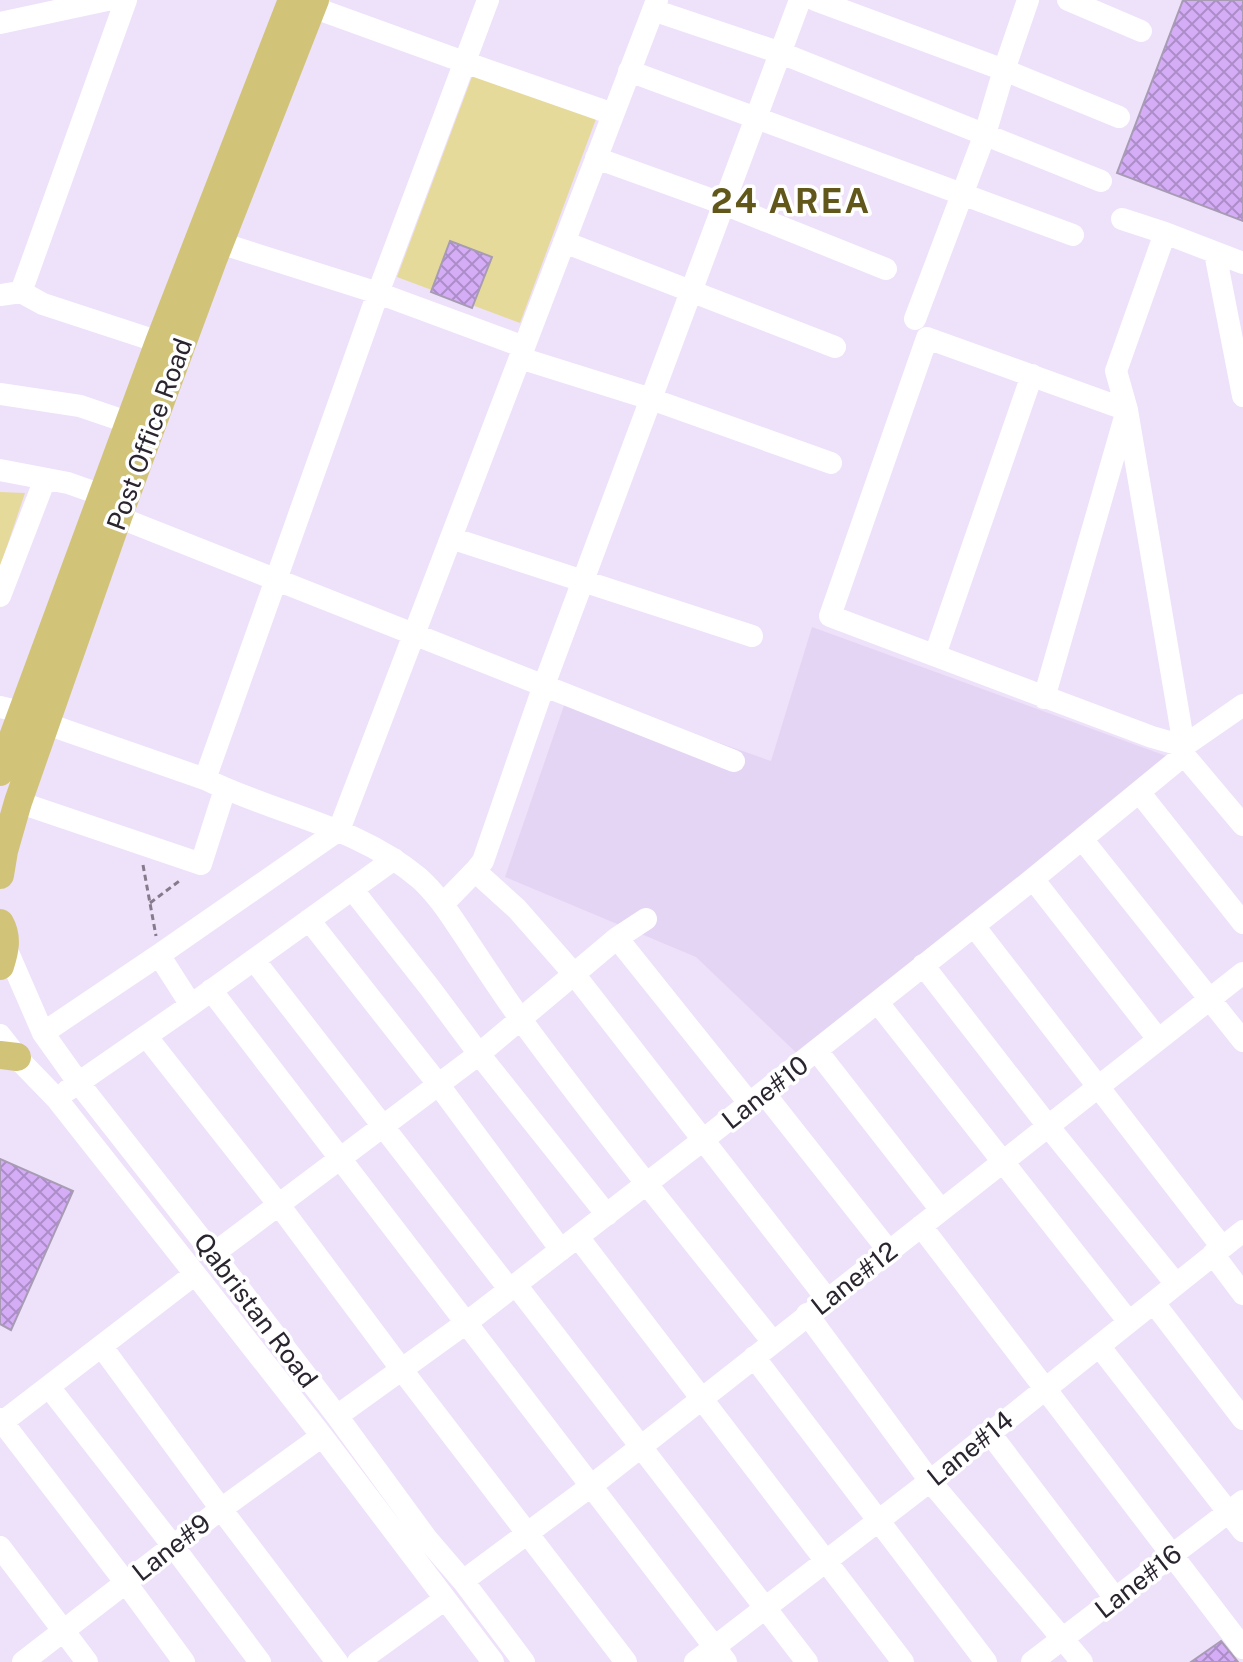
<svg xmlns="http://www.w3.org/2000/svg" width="1243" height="1662" font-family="'Public Sans',sans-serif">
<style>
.built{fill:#e5d5f4}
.park{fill:#e6da9a}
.building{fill:url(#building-cross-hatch);stroke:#a89cb4;stroke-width:2}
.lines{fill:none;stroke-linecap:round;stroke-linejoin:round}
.path{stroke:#847b8b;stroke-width:3;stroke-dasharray:6 4;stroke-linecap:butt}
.minor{stroke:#fff;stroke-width:22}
.major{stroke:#d1c479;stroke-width:28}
.labels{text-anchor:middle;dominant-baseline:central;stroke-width:7;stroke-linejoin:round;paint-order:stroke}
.street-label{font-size:26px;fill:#2a252e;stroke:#fff}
.district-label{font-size:34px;font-weight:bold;letter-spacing:2px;fill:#62571a;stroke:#fff}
</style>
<defs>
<pattern id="building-cross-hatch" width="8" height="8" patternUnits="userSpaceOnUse" patternTransform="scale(2)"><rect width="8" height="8" fill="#d4adf6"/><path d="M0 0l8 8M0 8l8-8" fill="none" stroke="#ac8dc8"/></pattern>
</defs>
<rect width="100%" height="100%" fill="#eee1fa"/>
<path class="built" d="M 812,627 L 1169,757 L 807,1063 L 696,957 L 505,877 L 569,691 L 771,761 Z"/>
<path class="park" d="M 473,74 L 596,119 L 520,323 L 397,277 Z
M 0,492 L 25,493 L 0,567 Z"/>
<path class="building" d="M 1183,0 L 1243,0 L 1243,221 L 1117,173 Z
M 450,241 L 492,257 L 472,308 L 431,292 Z
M 0,1159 L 73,1191 L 11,1330 L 0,1324 Z
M 1221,1641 L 1238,1662 L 1191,1662 Z"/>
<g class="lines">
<path class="path" d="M 143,865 L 156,936
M 150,903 L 182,879"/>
<path class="minor" d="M 815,0 L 1004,70 L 1119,117
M 1068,0 L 1141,31
M 312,7 L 464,62 L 613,114
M 653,10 L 781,53 L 1101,181
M 0,23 L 107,0
M 629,71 L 1073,235
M 596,158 L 724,204 L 886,269
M 1122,219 L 1165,233 L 1243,263
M 564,242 L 835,347
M 220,243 L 378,293 L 524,347
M 1215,253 L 1243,396
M 21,292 L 126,0
M 0,295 L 21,292 L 43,304 L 159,342
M 915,319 L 985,134 L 1004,70 L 1028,0
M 520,358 L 651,399 L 831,463
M 0,394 L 80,406 L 130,423
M 0,470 L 68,483 L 102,495
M 118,517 L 734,761
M 451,538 L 752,636
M 0,596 L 45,479
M 935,655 L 1032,375
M 1044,698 L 1127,410 L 1116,371 L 1165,233
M 1243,705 L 1184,746 L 1152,737 L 830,616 L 927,338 L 1127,410 L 1184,746 L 1184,755 L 1243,825
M 0,707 L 21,712
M 44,723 L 205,779 C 277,815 356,825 419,878 C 436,893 449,913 461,931 C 481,961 501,992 522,1021 C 603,1131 688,1236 773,1342
M 205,779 L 378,293 L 488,0
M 1139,792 L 1243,923
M 18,802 L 201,864 L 225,789
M 1082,839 L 1243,1041
M 475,871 L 517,909 L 574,974 L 827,1299
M 1033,879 L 1158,1039
M 352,889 L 430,988 L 479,1054 L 607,1215
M 443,904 L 475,871 L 483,861 L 544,685 L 800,0
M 309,920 L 438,1084 L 561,1250
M 974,926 L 1222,1247
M 617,938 L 750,1104
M 6,948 L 43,1033 L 78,1082 L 213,1254 L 337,1416 L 427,1539 L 463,1581 L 524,1662
M 159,955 L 191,1005
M 254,960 L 510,1290
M 923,965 L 1048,1126 L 1176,1284
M 211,990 L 726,1662
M 878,1003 L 1129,1322
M 43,1033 L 159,955 L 339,830 L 657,0
M 0,1035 L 22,1063 L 56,1098 L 195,1274 L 322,1436 L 493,1662
M 146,1036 L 279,1205 L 402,1370 L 626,1662
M 817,1051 L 941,1210
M 68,1090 L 191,1005 L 394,859
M 764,1093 L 888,1250
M 921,1226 L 1243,1648
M 578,1237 L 903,1662
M 213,1254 L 479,1054 L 617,938 L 646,919
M 1213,1254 L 1243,1294
M 516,1285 L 807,1662
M 1154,1303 L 1243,1419
M 807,1314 L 930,1481 L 1082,1662
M 1099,1346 L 1243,1531
M 102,1347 L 221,1509 L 337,1662
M 754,1357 L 986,1662
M 49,1387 L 173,1546 L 260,1662
M 337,1416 L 466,1323 L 703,1140 L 1033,879 L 1184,755
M 0,1419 L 126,1583 L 184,1662
M 0,1424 L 195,1274
M 989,1432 L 1115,1598
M 0,1547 L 87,1662
M 463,1581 L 591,1486 L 1243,973
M 23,1662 L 221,1509 L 322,1436
M 358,1662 L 445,1599
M 695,1662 L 930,1481 L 1243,1231
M 1032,1662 L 1243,1501"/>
<path class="major" d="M 0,772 L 159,342 L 292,0
M 0,875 L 4,851 L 18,802 L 118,517 L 213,260 L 315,0
M 0,923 C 8,937 5,951 0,966
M 0,1055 L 17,1057"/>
</g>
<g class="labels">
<g class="street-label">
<text transform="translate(149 434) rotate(-70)">Post Office Road</text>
<text transform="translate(765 1092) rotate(-38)">Lane#10</text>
<text transform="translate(854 1278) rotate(-38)">Lane#12</text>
<text transform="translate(256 1310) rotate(53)">Qabristan Road</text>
<text transform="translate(970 1448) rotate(-39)">Lane#14</text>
<text transform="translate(171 1547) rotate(-38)">Lane#9</text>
<text transform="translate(1138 1581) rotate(-38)">Lane#16</text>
</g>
<g class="district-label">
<text x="791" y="201">24 AREA</text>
</g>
</g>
</svg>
